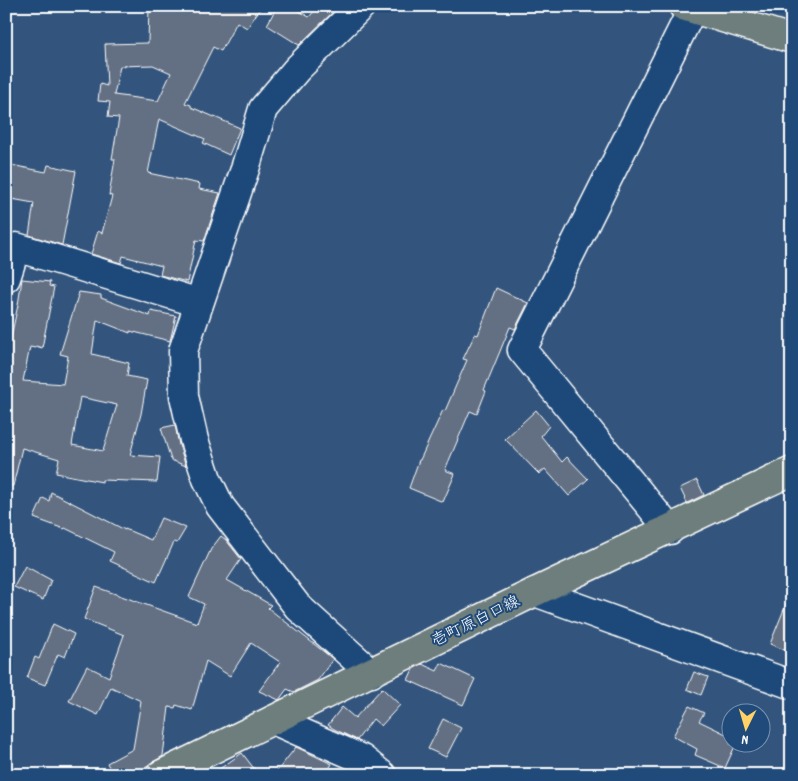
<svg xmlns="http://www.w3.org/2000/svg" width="798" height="781" font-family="Dekko,'Klee One',sans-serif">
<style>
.building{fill:#636f83;stroke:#fff;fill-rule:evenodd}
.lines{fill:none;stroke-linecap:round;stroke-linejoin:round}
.minor-casing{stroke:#fff;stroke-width:31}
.major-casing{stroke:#fff;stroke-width:31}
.minor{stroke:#1f4a7a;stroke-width:28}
.major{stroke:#6d7e7c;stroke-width:28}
.labels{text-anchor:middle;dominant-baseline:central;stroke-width:4;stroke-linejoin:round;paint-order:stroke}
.street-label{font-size:16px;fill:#fff;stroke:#1f4a7a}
</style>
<rect width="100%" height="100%" fill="#33557d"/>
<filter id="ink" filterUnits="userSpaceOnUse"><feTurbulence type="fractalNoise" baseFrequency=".02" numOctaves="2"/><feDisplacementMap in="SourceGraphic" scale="10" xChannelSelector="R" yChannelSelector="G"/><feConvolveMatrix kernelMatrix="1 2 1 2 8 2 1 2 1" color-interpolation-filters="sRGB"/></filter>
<g filter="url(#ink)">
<path class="building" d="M 149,6 L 262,6 L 247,28 L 237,22 L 221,51 L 213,47 L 185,103 L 191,105 L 191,107 L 240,128 L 229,155 L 203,143 L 205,139 L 159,119 L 148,173 L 200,184 L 199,189 L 220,193 L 204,241 L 196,240 L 187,282 L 160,275 L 162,266 L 123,256 L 121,263 L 91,254 L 98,231 L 102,233 L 112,196 L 109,195 L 115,159 L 112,159 L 119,118 L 108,117 L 110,102 L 98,101 L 100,84 L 107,86 L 105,44 L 148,43 ZM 153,65 L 171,73 L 158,101 L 114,95 L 120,66 Z
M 277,6 L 291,6 L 309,17 L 319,6 L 338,7 L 299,45 L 267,25 Z
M 6,164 L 46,172 L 48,165 L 76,171 L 62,245 L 29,235 L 34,203 L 6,198 Z
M 22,279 L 50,282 L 49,286 L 54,287 L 42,348 L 36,346 L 35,348 L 30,347 L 23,381 L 63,384 L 68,356 L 60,354 L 79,292 L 101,295 L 101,298 L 150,316 L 151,311 L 176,316 L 170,341 L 130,331 L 130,333 L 97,320 L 92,354 L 129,363 L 127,376 L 147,380 L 141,414 L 130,455 L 160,457 L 157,482 L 102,480 L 102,482 L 56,473 L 59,459 L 22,448 L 13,486 L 6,485 L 6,360 L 18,305 ZM 80,397 L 117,405 L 103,451 L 72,445 Z
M 496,288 L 528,303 L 515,329 L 510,327 L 484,390 L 486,391 L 477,414 L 470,411 L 445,470 L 455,474 L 443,502 L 409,488 L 419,460 L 420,460 L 443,410 L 445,411 L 467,360 L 463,359 L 475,334 L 478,335 Z
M 536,410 L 549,426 L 541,436 L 562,462 L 567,457 L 588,479 L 569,496 L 545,469 L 539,474 L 505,439 Z
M 175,425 L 179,445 L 186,466 L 171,460 L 161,428 Z
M 697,480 L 704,495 L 687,503 L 680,488 Z
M 51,492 L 125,530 L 125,529 L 151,540 L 161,518 L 186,528 L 177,543 L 174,542 L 156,582 L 110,561 L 114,552 L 65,528 L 64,529 L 34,518 L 43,498 L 49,501 Z
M 221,536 L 226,540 L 241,559 L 227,580 L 271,605 L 268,608 L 333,659 L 318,680 L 294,692 L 287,689 L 279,700 L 259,691 L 280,662 L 251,643 L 230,676 L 206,661 L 192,710 L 176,705 L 175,708 L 169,707 L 163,756 L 147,766 L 145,775 L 113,775 L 107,763 L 133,749 L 141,701 L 111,687 L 98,715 L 69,701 L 87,666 L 109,677 L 124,635 L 84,619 L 96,587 L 197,623 L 204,604 L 189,597 L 211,549 Z
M 25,566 L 51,580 L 43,600 L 14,587 Z
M 791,592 L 792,592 L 792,653 L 770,644 Z
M 53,624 L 74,634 L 65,657 L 58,654 L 45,685 L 27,678 L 35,657 L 39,659 Z
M 441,663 L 475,679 L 463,705 L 408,680 L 413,669 L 422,664 L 437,671 Z
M 694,672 L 708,677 L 701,695 L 687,689 Z
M 382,688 L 400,705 L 381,726 L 373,719 L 357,740 L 334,729 L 328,725 L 342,707 L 355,718 Z
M 689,706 L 704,713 L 699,721 L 730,736 L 730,744 L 736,744 L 725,768 L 695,755 L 697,749 L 673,736 Z
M 443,719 L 461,728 L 446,757 L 428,749 Z
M 296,747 L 332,764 L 325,775 L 274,775 Z
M 242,753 L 259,775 L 211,775 Z"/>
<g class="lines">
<defs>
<path id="minor" d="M 361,6 L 297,69 L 263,109 L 245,169 L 183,351 L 184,396 L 194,440 L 207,479 L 220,506 L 298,607 L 371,673
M 6,278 L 16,247 L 199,303
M 670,530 L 522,350 L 694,6
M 535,592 L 792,685
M 273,720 L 362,759 L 382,775"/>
<path id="major" d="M 683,6 L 792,39
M 160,775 L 535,592 L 792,471"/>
</defs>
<use href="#minor" class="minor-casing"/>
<use href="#major" class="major-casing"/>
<use href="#minor" class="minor"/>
<use href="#major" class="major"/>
</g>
</g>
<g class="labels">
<g class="street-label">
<text transform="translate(476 622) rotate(-26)">壱町原白口線</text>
</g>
</g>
<rect width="798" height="781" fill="none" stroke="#1f4a7a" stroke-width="25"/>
<rect x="12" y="12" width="773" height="756" fill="none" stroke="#fff" stroke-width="2" filter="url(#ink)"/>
<g transform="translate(746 728) rotate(185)"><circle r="24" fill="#1f4a7a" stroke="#7992af"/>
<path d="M0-4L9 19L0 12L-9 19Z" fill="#ffd166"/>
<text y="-8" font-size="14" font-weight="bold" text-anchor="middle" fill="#ffffff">N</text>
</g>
</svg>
